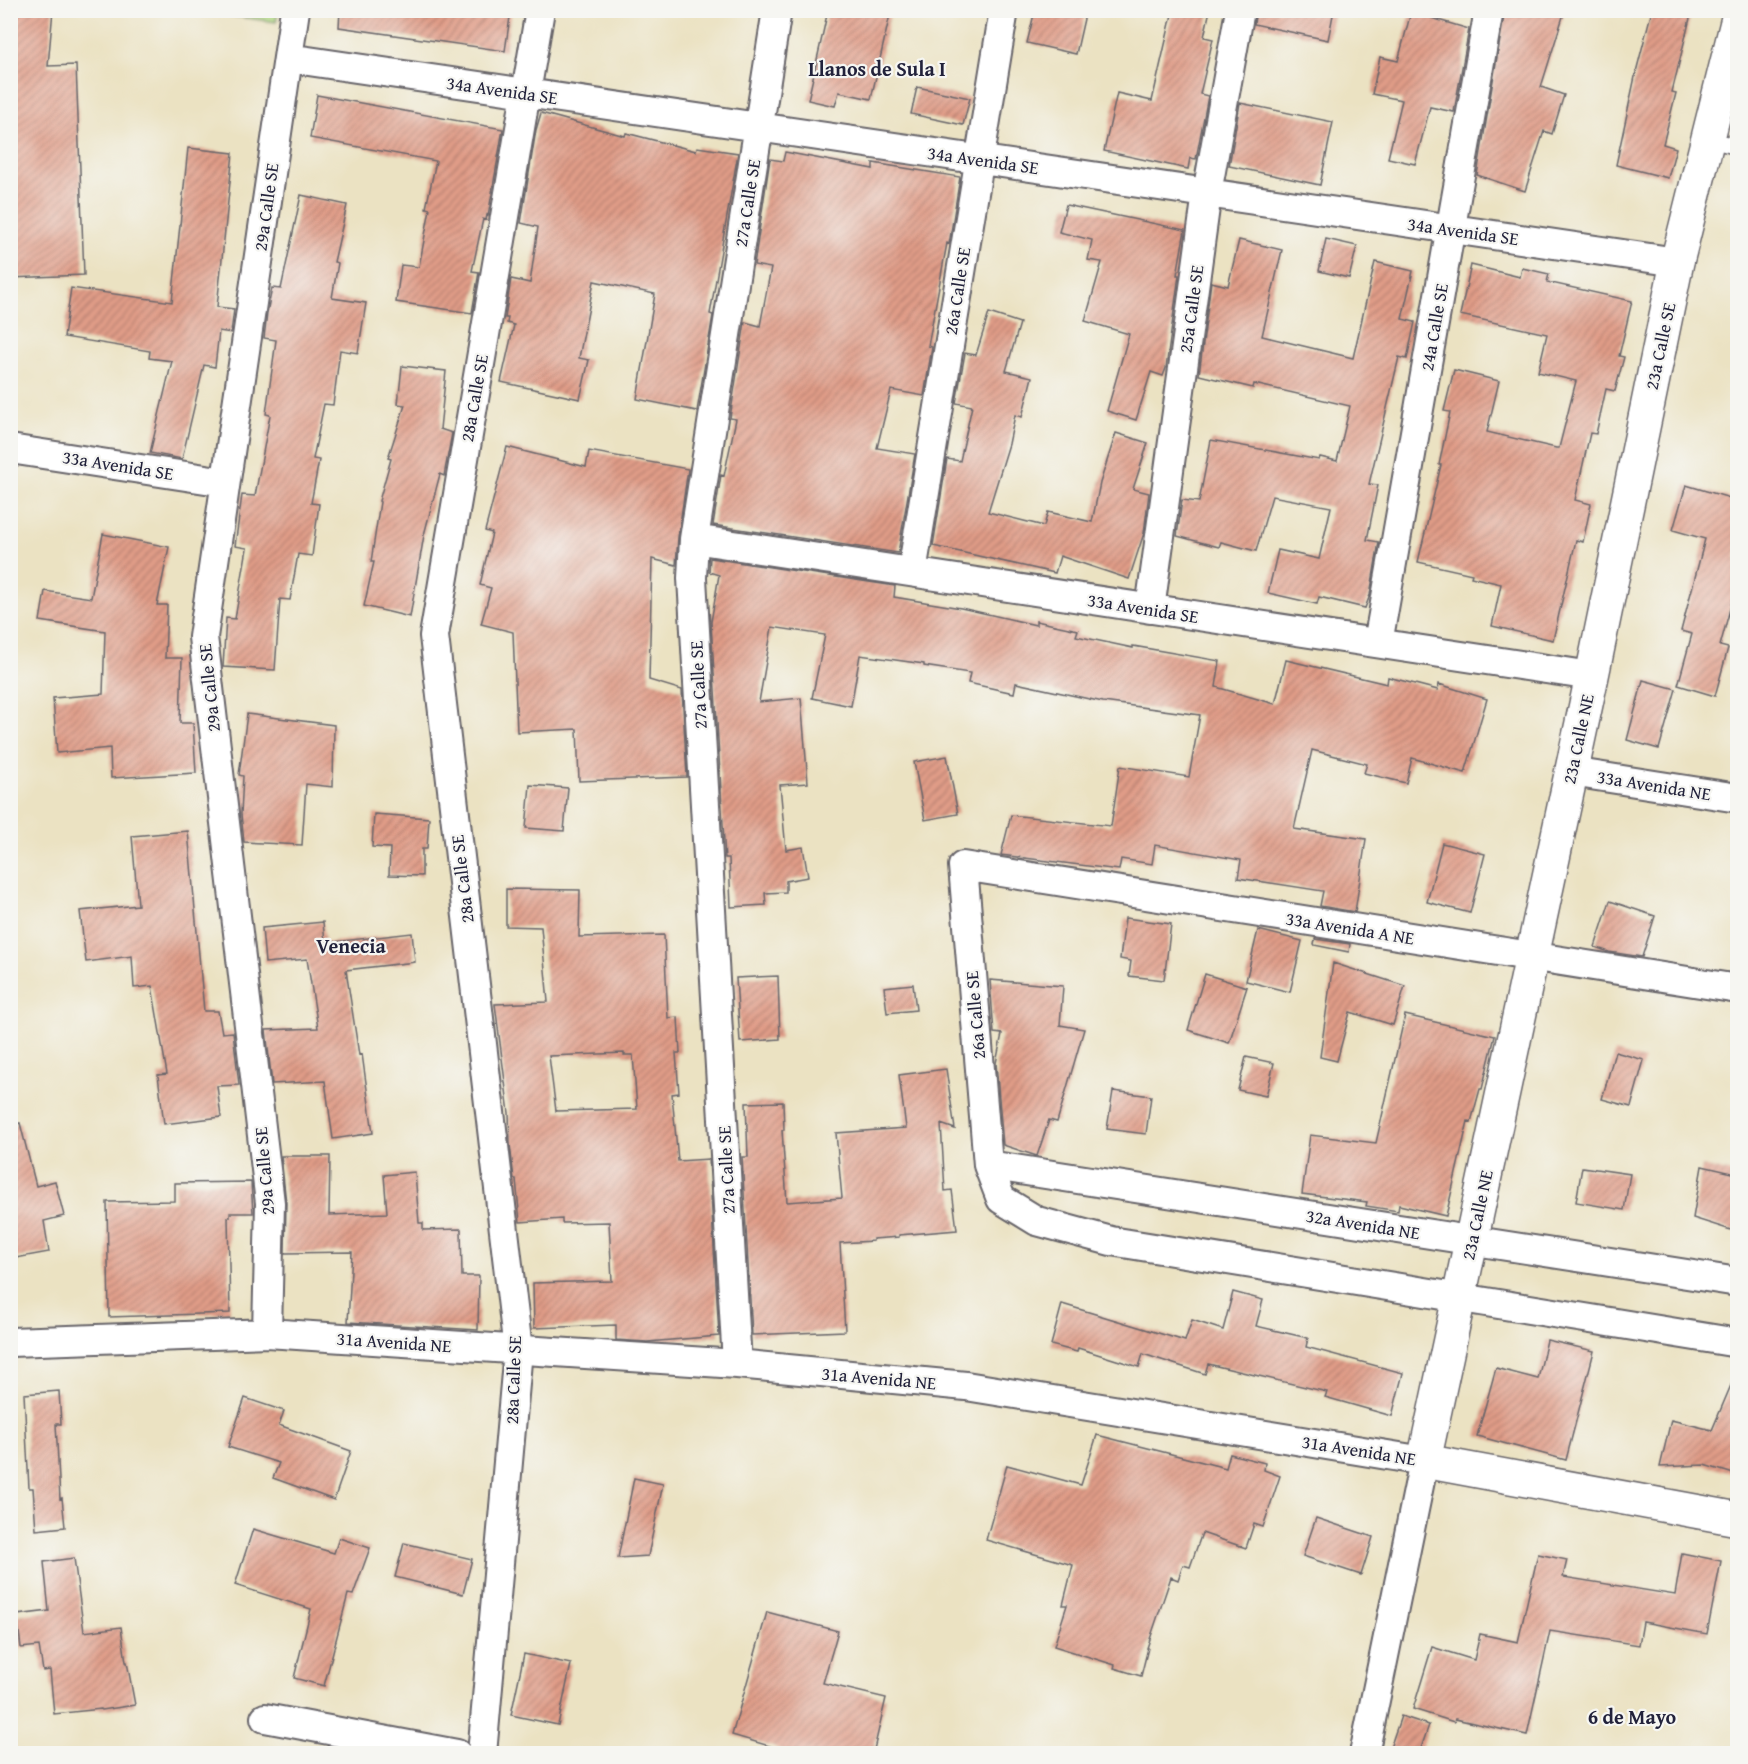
<svg xmlns="http://www.w3.org/2000/svg" width="1748" height="1764" font-family="'Gentium Book Plus',serif">
<style>
.pitch{fill:#b1d882;stroke:#6a7d5e;stroke-width:1.5}
.building{fill:url(#building-hatch);fill-rule:evenodd}
.lines{fill:none;stroke-linecap:round;stroke-linejoin:round}
.service-casing{stroke:#68656a;stroke-width:18}
.minor-casing{stroke:#68656a;stroke-width:32}
.tertiary-casing{stroke:#68656a;stroke-width:36}
.service{stroke:#fff;stroke-width:15}
.minor{stroke:#fff;stroke-width:28}
.tertiary{stroke:#fff;stroke-width:33}
.labels{text-anchor:middle;dominant-baseline:central;stroke-width:4.5;stroke-linejoin:round;paint-order:stroke}
.street-label{font-size:18px;fill:#22223b;stroke:#f6f6f2}
.neighbourhood-label{font-size:20px;font-weight:bold;fill:#22223b;stroke:#f6f6f2}
</style>
<defs>
<pattern id="building-hatch" width="6" height="6" patternUnits="userSpaceOnUse" patternTransform="scale(1.5)"><rect width="6" height="6" fill="#e09c87"/><path d="M-1 1l2-2M0 6l6-6M5 7l2-2" fill="none" stroke="#b57f70"/></pattern>
</defs>
<rect width="100%" height="100%" fill="#f6f6f2"/>
<filter id="ink" filterUnits="userSpaceOnUse"><feTurbulence type="fractalNoise" baseFrequency=".0167" numOctaves="2"/><feDisplacementMap in="SourceGraphic" scale="12" xChannelSelector="R" yChannelSelector="G"/><feConvolveMatrix kernelMatrix="1 2 1 2 8 2 1 2 1" color-interpolation-filters="sRGB"/></filter>
<filter id="wash" filterUnits="userSpaceOnUse"><feTurbulence type="fractalNoise" baseFrequency=".008" numOctaves="4" result="noise"/><feDisplacementMap in="SourceGraphic" scale="24" xChannelSelector="R" yChannelSelector="G"/><feGaussianBlur stdDeviation="1.35" result="paint"/><feColorMatrix in="noise" values="0 0 0 0 0 0 0 0 0 0 0 0 0 0 0 0 0 1.4 0 .05"/><feComposite in="paint" operator="in"/></filter>
<g filter="url(#wash)">
<rect width="100%" height="100%" fill="#ebe2c2"/>
<path class="pitch" d="M 194,11 L 278,11 L 276,22 Z"/>
<g id="blocks">
<path class="building" d="M 16,10 L 53,10 L 48,66 L 76,65 L 84,275 L 10,278 L 10,53 L 12,53 Z
M 340,10 L 511,10 L 505,51 L 339,27 Z
M 828,10 L 891,10 L 871,99 L 839,92 L 835,106 L 808,100 Z
M 1035,10 L 1086,10 L 1076,54 L 1027,43 Z
M 1173,10 L 1210,10 L 1204,37 L 1213,39 L 1200,94 L 1208,96 L 1196,159 L 1190,158 L 1188,169 L 1104,151 L 1117,93 L 1152,101 Z
M 1256,10 L 1334,10 L 1328,40 L 1254,24 Z
M 1565,10 L 1541,87 L 1564,95 L 1552,134 L 1544,131 L 1525,191 L 1477,175 L 1505,10 Z
M 1652,10 L 1692,10 L 1672,92 L 1676,93 L 1663,144 L 1676,148 L 1668,178 L 1616,165 L 1636,72 Z
M 1411,12 L 1469,29 L 1454,112 L 1430,107 L 1415,164 L 1388,158 L 1402,100 L 1372,94 L 1380,57 L 1398,61 Z
M 917,87 L 970,98 L 963,125 L 911,114 Z
M 317,95 L 503,129 L 488,216 L 487,215 L 486,220 L 483,219 L 472,271 L 479,272 L 472,313 L 396,302 L 401,265 L 419,267 L 430,209 L 426,208 L 436,161 L 310,138 Z
M 1240,103 L 1333,122 L 1320,185 L 1229,166 Z
M 541,113 L 625,136 L 626,133 L 696,151 L 697,147 L 738,153 L 710,314 L 713,315 L 697,411 L 637,399 L 655,294 L 594,281 L 579,358 L 589,360 L 580,399 L 501,382 L 514,325 L 507,323 L 508,318 L 505,318 L 511,279 L 530,283 L 538,227 L 521,223 L 536,130 Z
M 188,148 L 233,153 L 217,307 L 234,309 L 231,333 L 219,331 L 215,367 L 204,365 L 182,459 L 150,453 L 172,361 L 149,358 L 150,351 L 64,337 L 71,288 L 172,302 Z
M 785,152 L 873,169 L 873,163 L 960,177 L 949,244 L 947,243 L 928,346 L 932,347 L 924,396 L 891,390 L 877,448 L 915,454 L 898,553 L 713,525 L 721,475 L 724,476 L 736,419 L 730,418 L 745,322 L 760,326 L 771,268 L 754,265 L 770,159 L 783,161 Z
M 301,195 L 347,205 L 334,262 L 338,263 L 332,298 L 366,303 L 358,353 L 340,350 L 333,405 L 324,404 L 313,459 L 319,460 L 311,503 L 319,504 L 312,556 L 298,554 L 290,600 L 280,599 L 275,670 L 223,667 L 226,618 L 235,619 L 247,548 L 235,546 L 242,495 L 255,496 L 270,415 L 266,414 L 276,340 L 264,338 L 267,313 L 272,288 L 281,289 Z
M 1066,205 L 1185,230 L 1177,275 L 1179,275 L 1166,368 L 1163,376 L 1151,372 L 1136,420 L 1107,411 L 1129,334 L 1085,321 L 1102,262 L 1088,260 L 1092,240 L 1059,232 Z
M 1326,239 L 1357,246 L 1349,278 L 1319,271 Z
M 1239,240 L 1282,250 L 1262,336 L 1353,358 L 1375,262 L 1413,271 L 1402,319 L 1415,322 L 1407,359 L 1399,357 L 1369,484 L 1378,485 L 1367,540 L 1379,542 L 1370,595 L 1365,608 L 1319,597 L 1317,604 L 1268,593 L 1278,550 L 1319,559 L 1331,507 L 1272,496 L 1256,551 L 1221,542 L 1219,547 L 1177,536 L 1182,500 L 1199,502 L 1211,440 L 1319,460 L 1320,457 L 1337,461 L 1350,406 L 1254,384 L 1253,388 L 1199,375 L 1211,282 L 1228,286 Z
M 1471,265 L 1520,277 L 1522,268 L 1549,274 L 1547,282 L 1632,301 L 1619,356 L 1624,357 L 1615,391 L 1606,389 L 1596,434 L 1590,433 L 1575,500 L 1591,504 L 1583,542 L 1576,540 L 1553,640 L 1492,626 L 1501,584 L 1471,577 L 1472,574 L 1418,562 L 1441,465 L 1439,465 L 1450,412 L 1444,411 L 1454,370 L 1499,381 L 1487,432 L 1556,448 L 1559,448 L 1576,381 L 1538,372 L 1547,334 L 1460,315 Z
M 989,313 L 1020,323 L 1006,371 L 1032,377 L 1022,417 L 1015,415 L 1009,444 L 988,512 L 1044,526 L 1048,512 L 1092,522 L 1100,483 L 1116,433 L 1148,443 L 1133,489 L 1149,493 L 1144,533 L 1129,579 L 1060,556 L 1055,573 L 933,546 L 947,459 L 960,461 L 972,406 L 956,403 L 965,353 L 976,355 Z
M 402,366 L 446,371 L 440,429 L 452,433 L 444,476 L 440,474 L 424,535 L 410,617 L 364,606 L 374,562 L 371,562 L 380,502 L 379,501 L 391,459 L 388,458 L 405,405 L 398,404 Z
M 507,447 L 586,467 L 589,451 L 688,469 L 678,537 L 676,565 L 652,559 L 649,680 L 682,690 L 687,777 L 579,781 L 577,729 L 517,732 L 513,632 L 481,624 L 491,588 L 480,585 L 492,533 L 485,531 Z
M 1686,485 L 1737,500 L 1737,583 L 1720,646 L 1728,648 L 1715,696 L 1678,685 L 1692,634 L 1681,631 L 1705,539 L 1673,530 Z
M 103,534 L 169,547 L 157,605 L 167,605 L 165,658 L 182,658 L 180,723 L 193,723 L 196,773 L 111,778 L 110,748 L 57,753 L 53,698 L 103,694 L 105,631 L 40,621 L 45,591 L 91,598 Z
M 710,558 L 895,586 L 894,597 L 961,608 L 1036,625 L 1036,621 L 1078,630 L 1076,636 L 1133,648 L 1133,646 L 1220,661 L 1216,687 L 1275,704 L 1286,660 L 1387,684 L 1388,677 L 1438,690 L 1439,684 L 1487,699 L 1465,773 L 1412,758 L 1406,783 L 1364,773 L 1367,764 L 1312,750 L 1294,829 L 1366,839 L 1355,912 L 1320,906 L 1323,891 L 1238,878 L 1241,860 L 1155,845 L 1152,864 L 1121,859 L 1119,870 L 1001,855 L 1011,815 L 1111,826 L 1120,766 L 1189,777 L 1200,715 L 1103,702 L 1016,683 L 1014,693 L 968,683 L 970,673 L 924,666 L 924,664 L 860,655 L 851,706 L 812,698 L 825,635 L 772,627 L 759,702 L 801,698 L 808,783 L 780,785 L 786,850 L 803,847 L 808,877 L 786,881 L 786,892 L 765,893 L 766,905 L 731,907 L 729,858 L 725,858 L 711,622 L 719,575 L 709,572 Z
M 1643,680 L 1676,689 L 1659,749 L 1627,740 Z
M 247,714 L 334,725 L 333,787 L 306,784 L 302,845 L 244,842 L 241,814 L 243,776 L 239,775 Z
M 947,756 L 958,814 L 925,820 L 914,762 Z
M 530,785 L 568,788 L 564,831 L 526,828 Z
M 374,814 L 429,818 L 427,849 L 422,849 L 422,876 L 389,875 L 390,848 L 372,847 Z
M 188,831 L 204,1011 L 218,1011 L 222,1033 L 233,1032 L 239,1085 L 217,1086 L 221,1117 L 164,1124 L 158,1075 L 167,1074 L 152,986 L 134,988 L 132,956 L 86,962 L 80,911 L 138,905 L 132,836 Z
M 1442,843 L 1485,854 L 1470,913 L 1427,902 Z
M 506,889 L 580,890 L 579,937 L 664,935 L 668,1018 L 678,1017 L 680,1053 L 676,1053 L 679,1093 L 672,1094 L 678,1161 L 709,1159 L 719,1336 L 647,1342 L 616,1340 L 616,1325 L 534,1328 L 533,1283 L 612,1281 L 609,1222 L 562,1223 L 562,1219 L 520,1222 L 516,1179 L 514,1179 L 510,1144 L 509,1113 L 495,1004 L 548,1002 L 541,927 L 506,926 ZM 624,1053 L 624,1055 L 633,1055 L 637,1109 L 556,1111 L 549,1056 Z
M 1610,901 L 1655,916 L 1642,957 L 1609,952 L 1595,947 Z
M 1125,918 L 1171,924 L 1164,980 L 1129,976 L 1131,961 L 1120,959 Z
M 323,922 L 325,943 L 412,933 L 415,962 L 346,970 L 359,1055 L 362,1054 L 373,1133 L 333,1139 L 325,1081 L 272,1084 L 266,1030 L 318,1028 L 307,959 L 265,963 L 262,928 Z
M 1258,930 L 1302,941 L 1290,992 L 1246,981 Z
M 1315,939 L 1350,944 L 1349,952 L 1314,945 Z
M 1333,963 L 1405,986 L 1393,1025 L 1350,1012 L 1337,1061 L 1320,1057 Z
M 1205,974 L 1247,987 L 1229,1043 L 1188,1030 Z
M 778,976 L 780,1039 L 740,1042 L 736,978 Z
M 990,980 L 1063,986 L 1060,1025 L 1084,1029 L 1057,1122 L 1049,1120 L 1037,1156 L 1003,1145 L 996,1063 L 1002,1034 L 994,1033 Z
M 913,984 L 916,1010 L 887,1013 L 884,987 Z
M 1405,1015 L 1495,1036 L 1482,1089 L 1480,1089 L 1471,1122 L 1468,1121 L 1446,1216 L 1399,1205 L 1398,1211 L 1366,1206 L 1367,1202 L 1302,1194 L 1310,1135 L 1376,1143 Z
M 1615,1052 L 1644,1060 L 1631,1107 L 1602,1099 Z
M 1246,1057 L 1274,1063 L 1266,1096 L 1238,1090 Z
M 946,1069 L 955,1129 L 941,1124 L 945,1191 L 952,1190 L 957,1230 L 899,1235 L 899,1237 L 873,1239 L 873,1241 L 840,1243 L 845,1331 L 752,1335 L 742,1157 L 748,1157 L 746,1103 L 783,1102 L 784,1130 L 782,1130 L 787,1202 L 842,1198 L 836,1133 L 906,1128 L 899,1075 Z
M 1113,1091 L 1151,1096 L 1146,1134 L 1107,1129 Z
M 20,1123 L 36,1186 L 55,1181 L 64,1216 L 44,1221 L 49,1252 L 10,1259 L 10,1125 Z
M 281,1156 L 330,1156 L 329,1215 L 387,1213 L 384,1175 L 415,1172 L 419,1223 L 423,1223 L 423,1230 L 461,1229 L 462,1276 L 479,1276 L 478,1330 L 348,1322 L 352,1252 L 285,1253 L 286,1203 Z
M 1702,1166 L 1737,1174 L 1737,1232 L 1693,1218 Z
M 1582,1167 L 1630,1174 L 1624,1210 L 1576,1202 Z
M 251,1182 L 253,1213 L 230,1213 L 230,1217 L 228,1217 L 230,1313 L 109,1317 L 107,1202 L 175,1201 L 175,1183 Z
M 1233,1292 L 1263,1300 L 1256,1326 L 1308,1338 L 1306,1347 L 1403,1373 L 1392,1416 L 1325,1397 L 1327,1392 L 1208,1364 L 1205,1374 L 1143,1354 L 1139,1367 L 1078,1348 L 1077,1352 L 1051,1345 L 1062,1304 L 1185,1341 L 1192,1320 L 1223,1330 Z
M 1547,1340 L 1594,1351 L 1566,1460 L 1477,1436 L 1496,1368 L 1538,1379 Z
M 1737,1371 L 1737,1475 L 1704,1465 L 1660,1467 L 1671,1420 L 1712,1430 Z
M 59,1391 L 61,1424 L 56,1424 L 60,1499 L 62,1498 L 65,1527 L 36,1530 L 33,1488 L 29,1488 L 24,1394 Z
M 245,1398 L 284,1411 L 279,1425 L 351,1451 L 334,1500 L 273,1478 L 279,1463 L 228,1447 Z
M 1097,1435 L 1226,1468 L 1230,1454 L 1265,1463 L 1264,1470 L 1280,1476 L 1263,1527 L 1254,1524 L 1246,1548 L 1202,1533 L 1190,1567 L 1183,1565 L 1178,1580 L 1171,1577 L 1147,1648 L 1148,1648 L 1141,1676 L 1114,1668 L 1115,1665 L 1054,1646 L 1067,1605 L 1063,1605 L 1073,1565 L 986,1540 L 1007,1465 L 1081,1485 Z
M 634,1478 L 663,1484 L 648,1556 L 618,1558 Z
M 1316,1518 L 1373,1537 L 1361,1575 L 1303,1556 Z
M 253,1529 L 334,1553 L 339,1538 L 370,1548 L 353,1595 L 348,1594 L 324,1686 L 294,1678 L 311,1609 L 235,1585 Z
M 404,1543 L 472,1559 L 463,1594 L 395,1577 Z
M 1682,1553 L 1721,1561 L 1707,1634 L 1643,1622 L 1639,1645 L 1550,1631 L 1527,1735 L 1455,1719 L 1454,1722 L 1413,1709 L 1432,1647 L 1474,1660 L 1480,1634 L 1518,1642 L 1538,1554 L 1567,1560 L 1563,1577 L 1675,1595 Z
M 74,1558 L 84,1632 L 121,1627 L 126,1662 L 127,1662 L 135,1705 L 102,1710 L 101,1709 L 54,1714 L 50,1670 L 43,1671 L 39,1646 L 21,1648 L 17,1615 L 49,1611 L 44,1562 Z
M 767,1612 L 838,1631 L 823,1683 L 886,1698 L 873,1754 L 796,1754 L 732,1735 Z
M 524,1654 L 571,1664 L 558,1725 L 511,1715 Z
M 1401,1716 L 1429,1725 L 1419,1754 L 1406,1754 L 1390,1748 Z"/>
</g>
</g>
<g filter="url(#ink)">
<use href="#blocks" fill-opacity="0" stroke="#68656a" stroke-width="1.5"/>
<g class="lines">
<defs>
<path id="service" d="M 1707,139 L 1738,147"/>
<path id="minor" d="M 288,58 L 1677,262
M 10,449 L 225,482
M 694,539 L 1592,676
M 912,572 L 1004,10
M 1150,609 L 1207,193 L 1240,10
M 1378,643 L 1489,10
M 1571,772 L 1738,798
M 1738,989 L 963,866 L 988,1165 L 1001,1199 L 1037,1221 L 1111,1241 L 1738,1343
M 988,1165 L 1738,1282
M 267,1333 L 270,1203 L 203,637 L 295,10
M 10,1342 L 267,1333 L 737,1364 L 966,1386 L 1424,1461 L 1364,1754
M 737,1364 L 692,578 L 694,539 L 777,10
M 265,1718 L 457,1754
M 482,1754 L 518,1350 L 434,636 L 540,10"/>
<path id="tertiary" d="M 1738,18 L 1677,262 L 1592,676 L 1424,1461 L 1738,1519"/>
</defs>
<use href="#service" class="service-casing"/>
<use href="#minor" class="minor-casing"/>
<use href="#tertiary" class="tertiary-casing"/>
<use href="#service" class="service"/>
<use href="#minor" class="minor"/>
<use href="#tertiary" class="tertiary"/>
</g>
</g>
<g class="labels">
<g class="street-label">
<text transform="translate(502 90) rotate(8)">34a Avenida SE</text>
<text transform="translate(983 160) rotate(8)">34a Avenida SE</text>
<text transform="translate(747 203) rotate(-81)">27a Calle SE</text>
<text transform="translate(266 207) rotate(-82)">29a Calle SE</text>
<text transform="translate(1463 231) rotate(8)">34a Avenida SE</text>
<text transform="translate(957 291) rotate(-81)">26a Calle SE</text>
<text transform="translate(1191 309) rotate(-82)">25a Calle SE</text>
<text transform="translate(1434 327) rotate(-80)">24a Calle SE</text>
<text transform="translate(1660 346) rotate(-78)">23a Calle SE</text>
<text transform="translate(474 398) rotate(-80)">28a Calle SE</text>
<text transform="translate(118 465) rotate(9)">33a Avenida SE</text>
<text transform="translate(1143 608) rotate(9)">33a Avenida SE</text>
<text transform="translate(698 685) rotate(-93)">27a Calle SE</text>
<text transform="translate(209 688) rotate(-96)">29a Calle SE</text>
<text transform="translate(1578 739) rotate(-78)">23a Calle NE</text>
<text transform="translate(1654 785) rotate(9)">33a Avenida NE</text>
<text transform="translate(462 879) rotate(-97)">28a Calle SE</text>
<text transform="translate(1350 928) rotate(9)">33a Avenida A NE</text>
<text transform="translate(975 1015) rotate(-95)">26a Calle SE</text>
<text transform="translate(726 1170) rotate(-93)">27a Calle SE</text>
<text transform="translate(264 1171) rotate(-95)">29a Calle SE</text>
<text transform="translate(1477 1215) rotate(-78)">23a Calle NE</text>
<text transform="translate(1363 1224) rotate(9)">32a Avenida NE</text>
<text transform="translate(394 1342) rotate(4)">31a Avenida NE</text>
<text transform="translate(879 1378) rotate(5)">31a Avenida NE</text>
<text transform="translate(513 1380) rotate(-88)">28a Calle SE</text>
<text transform="translate(1359 1450) rotate(9)">31a Avenida NE</text>
</g>
<g class="neighbourhood-label">
<text x="877" y="68">Llanos de Sula I</text>
<text x="351" y="945">Venecia</text>
<text x="1632" y="1716">6 de Mayo</text>
</g>
</g>
<rect width="1748" height="1764" fill="none" stroke="#f6f6f2" stroke-width="36"/>
</svg>
